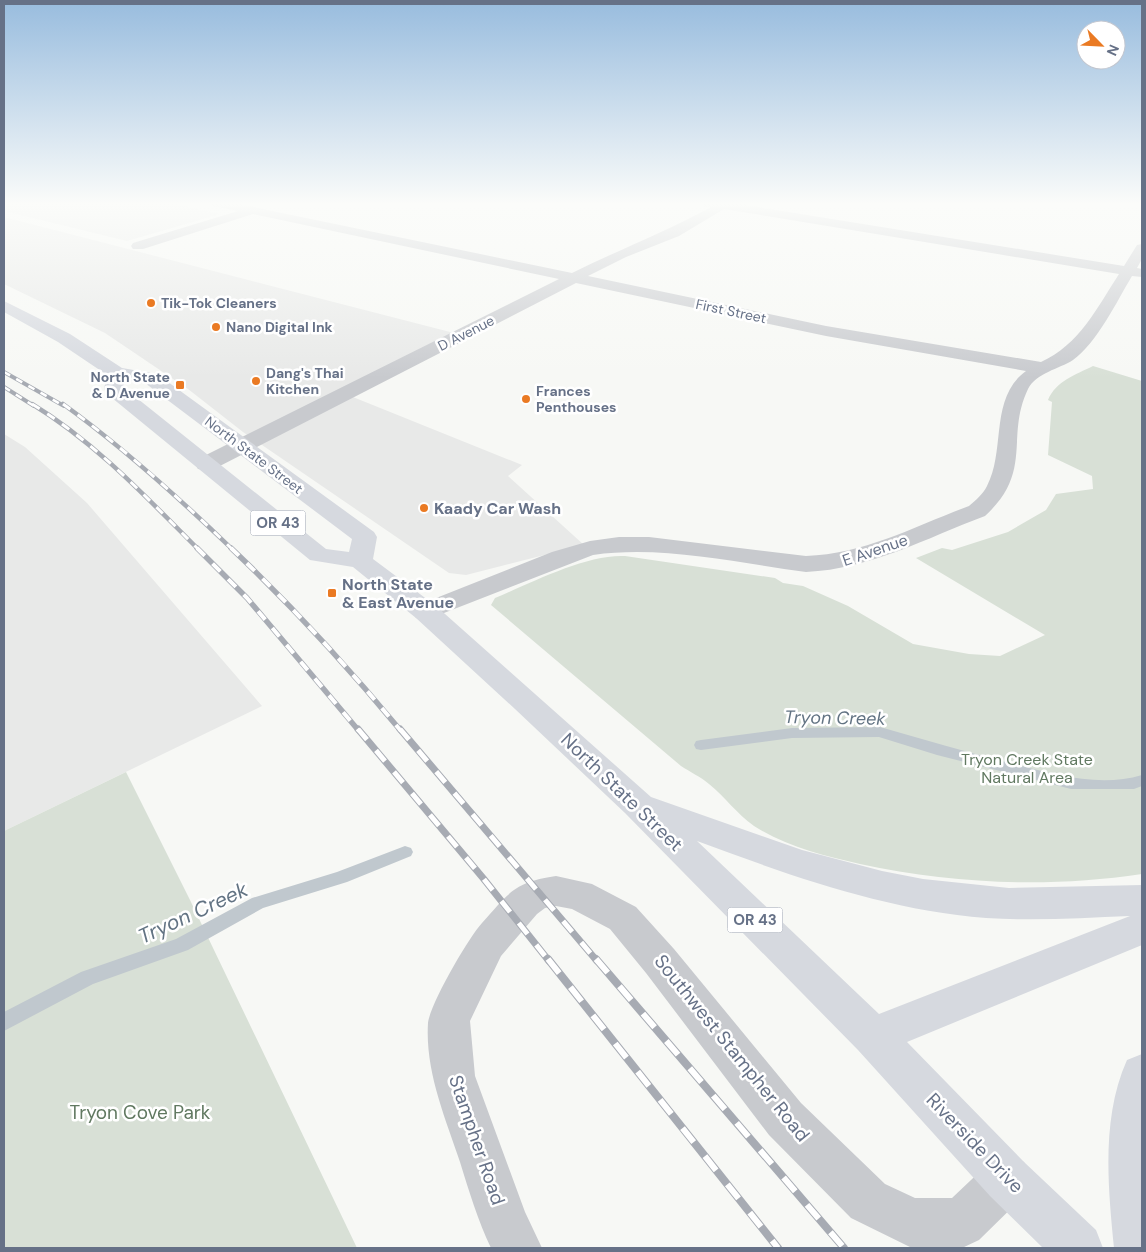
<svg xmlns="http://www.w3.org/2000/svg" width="1146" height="1252" font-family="'DM Sans',sans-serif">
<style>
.built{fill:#e8e9e8}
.green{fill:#d8e0d6}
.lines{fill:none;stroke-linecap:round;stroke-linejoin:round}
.stream{fill:#c0c8ce;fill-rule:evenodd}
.minor{fill:#c8cace;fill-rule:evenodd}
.major{fill:#d6d9df;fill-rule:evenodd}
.rail-far4-casing{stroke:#a7abb3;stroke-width:4}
.rail-far3-casing{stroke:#a7abb3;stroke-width:4.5}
.rail-far2-casing{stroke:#a7abb3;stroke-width:5.5}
.rail-far1-casing{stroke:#a7abb3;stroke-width:7}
.rail-casing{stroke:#a7abb3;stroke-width:8}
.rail-far4{stroke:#fff;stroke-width:2.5;stroke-dasharray:7;stroke-linecap:butt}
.rail-far3{stroke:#fff;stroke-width:3;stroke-dasharray:9;stroke-linecap:butt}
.rail-far2{stroke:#fff;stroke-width:4;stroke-dasharray:11;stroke-linecap:butt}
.rail-far1{stroke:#fff;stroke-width:5;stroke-dasharray:14;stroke-linecap:butt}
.rail{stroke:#fff;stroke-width:6;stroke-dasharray:18;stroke-linecap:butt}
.poi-dot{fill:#ea7a23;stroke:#fff;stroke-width:2}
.labels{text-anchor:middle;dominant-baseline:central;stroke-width:5;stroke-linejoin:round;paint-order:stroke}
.far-poi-label{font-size:14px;font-weight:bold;fill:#667187;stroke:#fff;text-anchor:start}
.far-street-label{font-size:14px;fill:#667187;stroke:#fff}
.shield{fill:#fff;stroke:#949cab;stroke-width:1}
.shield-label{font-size:15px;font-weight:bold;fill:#667187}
.poi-label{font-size:16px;font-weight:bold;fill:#667187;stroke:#fff;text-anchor:start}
.street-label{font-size:16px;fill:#667187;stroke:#fff}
.park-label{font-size:16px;fill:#617961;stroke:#fff}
.water-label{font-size:18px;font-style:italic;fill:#627383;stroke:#fff}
.near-street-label{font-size:19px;fill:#667187;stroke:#fff}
.near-park-label{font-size:19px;fill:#617961;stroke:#fff}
.near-water-label{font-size:21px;font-style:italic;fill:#627383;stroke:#fff}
</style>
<rect width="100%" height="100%" fill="#f7f8f5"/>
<path class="built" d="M 4,203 L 172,203 L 220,214 L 127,241 L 4,211 Z
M 4,217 L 454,333 L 338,391 L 522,465 L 508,476 L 584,545 L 466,575 L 449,573 L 243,432 L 188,389 L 105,333 L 4,284 Z
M 4,434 L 25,447 L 87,503 L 262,706 L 4,831 Z"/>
<path class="green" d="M 1093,366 L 1142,381 L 1142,874 C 1048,888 953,884 860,864 C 824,856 785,846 754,826 C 737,814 725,797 709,784 C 701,777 690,772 681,766 L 491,605 L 495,598 C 531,583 586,554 625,556 L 775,578 L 783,583 L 803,586 L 848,606 L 913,644 L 969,654 L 1000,656 L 1045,635 L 916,558 L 942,548 L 952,550 L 1008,532 L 1046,510 L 1056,494 L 1093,489 L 1092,476 L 1048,455 L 1052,402 L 1048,400 C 1056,381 1075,375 1093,366 Z
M 126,772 L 190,900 L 357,1248 L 4,1248 L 4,831 Z"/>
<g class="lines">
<path class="stream" d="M 880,727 C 923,739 966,752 1010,763 C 1052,774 1099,788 1142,775 L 1142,786 L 1134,789 L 1071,789 L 937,755 L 879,737 L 792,738 L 701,750 L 696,749 L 694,745 L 696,741 L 701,740 L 792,728 Z
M 405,846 L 411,848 L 413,852 L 411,856 L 347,882 L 263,908 L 188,950 L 93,984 L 4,1031 L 4,1012 L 81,972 L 176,939 L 252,898 L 337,872 Z"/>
<path class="minor" d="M 211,203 L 234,203 L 572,273 C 618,250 666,232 711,207 L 703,206 L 701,203 L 733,203 L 1124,266 L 1137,245 L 1142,244 L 1142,259 L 1137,268 L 1142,269 L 1142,277 L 1132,276 C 1117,301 1097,343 1073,360 C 1059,369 1036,373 1028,389 C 1005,437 1034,471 985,516 C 926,538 871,569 806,572 C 736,563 663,545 593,555 L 426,620 L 416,618 L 413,612 L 416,606 L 552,552 L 590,541 L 619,537 L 649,537 L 806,556 C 865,554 915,526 969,506 C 976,500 983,494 987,486 C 1006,450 989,398 1026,371 L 826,336 L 576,283 L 214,469 L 206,470 L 198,469 L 195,464 L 198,459 L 559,279 L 253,214 L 143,249 L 133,249 L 131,246 L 133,243 L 238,211 L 213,206 ZM 724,209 L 1119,274 C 1097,308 1079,345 1041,362 L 826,326 L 588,276 L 626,257 L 679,236 Z
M 556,876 L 592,884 L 636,907 L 674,949 L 801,1103 L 885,1184 L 915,1198 L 952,1198 L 990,1162 L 1007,1155 L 1024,1162 L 1031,1179 L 1024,1196 L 979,1240 L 962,1248 L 912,1248 L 851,1218 L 769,1135 L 646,973 L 610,929 L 572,909 L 556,906 L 545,908 L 537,914 L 501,956 L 470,1021 L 475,1076 L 525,1212 L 542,1248 L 491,1248 C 478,1221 469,1191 460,1162 C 445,1117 425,1071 428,1023 C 430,1004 469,937 482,923 C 509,893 514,882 556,876 Z"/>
<path class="major" d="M 4,301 L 70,334 L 122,368 L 157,374 L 374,532 L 377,537 L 373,559 L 436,606 L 651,797 L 802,850 L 882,871 L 923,879 L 1009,888 L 1142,885 L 1142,945 L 907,1042 L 1024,1162 L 1096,1230 L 1103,1248 L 1043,1248 L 990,1196 L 858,1050 L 625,813 L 515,709 L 416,618 L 353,567 L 310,560 L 106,393 L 104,389 L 107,375 L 58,342 L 4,312 ZM 125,380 L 145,383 L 352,539 L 349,552 L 326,549 L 123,387 ZM 697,841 C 791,876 886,910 986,918 C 1034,921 1082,918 1130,916 L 879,1014 Z
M 1142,1054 L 1142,1248 L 1114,1248 C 1108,1187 1101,1118 1127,1060 Z"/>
<defs>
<path id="rail-far4" d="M 4,372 L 64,406
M 4,387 L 34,406"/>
<path id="rail-far3" d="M 32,404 C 96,443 146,497 198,549
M 63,404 C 124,448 178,497 232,549"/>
<path id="rail-far2" d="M 197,548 L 247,598 L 359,731
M 231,548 C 291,605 348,667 401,731"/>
<path id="rail-far1" d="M 358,729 L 483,878 L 549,961
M 400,729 L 597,961"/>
<path id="rail" d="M 548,959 L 778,1248
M 596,959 L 844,1248"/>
</defs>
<use href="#rail-far4" class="rail-far4-casing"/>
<use href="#rail-far3" class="rail-far3-casing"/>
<use href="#rail-far2" class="rail-far2-casing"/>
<use href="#rail-far1" class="rail-far1-casing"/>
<use href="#rail" class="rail-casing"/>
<use href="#rail-far4" class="rail-far4"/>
<use href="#rail-far3" class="rail-far3"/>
<use href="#rail-far2" class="rail-far2"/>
<use href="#rail-far1" class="rail-far1"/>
<use href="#rail" class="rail"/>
</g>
<linearGradient id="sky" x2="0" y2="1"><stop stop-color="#98bcde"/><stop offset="0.54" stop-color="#fbfcfa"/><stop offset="1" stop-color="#fbfcfa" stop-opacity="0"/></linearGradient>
<rect width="1146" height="378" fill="url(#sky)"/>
<g class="poi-dot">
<circle cx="151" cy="303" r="5"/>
<circle cx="216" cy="327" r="5"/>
<circle cx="256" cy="381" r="5"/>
<rect x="175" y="380" width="10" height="10" rx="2.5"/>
<circle cx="526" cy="399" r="5"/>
<circle cx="424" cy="508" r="5"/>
<rect x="327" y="588" width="10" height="10" rx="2.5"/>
</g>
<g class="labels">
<g class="far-poi-label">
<text x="161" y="303">Tik-Tok Cleaners</text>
<text x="226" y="327">Nano Digital Ink</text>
<text x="266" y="373">Dang's Thai<tspan x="266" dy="16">Kitchen</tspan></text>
<text x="170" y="377" text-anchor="end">North State<tspan x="170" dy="16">&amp; D Avenue</tspan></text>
<text x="536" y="391">Frances<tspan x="536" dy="16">Penthouses</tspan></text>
</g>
<g class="far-street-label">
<text transform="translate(731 311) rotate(12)">First Street</text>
<text transform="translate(466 333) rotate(-27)">D Avenue</text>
<text transform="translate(254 455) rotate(37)">North State Street</text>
</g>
<g class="shield">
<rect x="250.5" y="510.5" width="55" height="25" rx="4"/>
<rect x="727.5" y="907.5" width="55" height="25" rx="4"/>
</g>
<g class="shield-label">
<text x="278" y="523">OR 43</text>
<text x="755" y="920">OR 43</text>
</g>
<g class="poi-label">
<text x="434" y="508">Kaady Car Wash</text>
<text x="342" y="584">North State<tspan x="342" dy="18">&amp; East Avenue</tspan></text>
</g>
<g class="street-label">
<text transform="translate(875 550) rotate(-19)">E Avenue</text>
</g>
<g class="park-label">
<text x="1027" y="759">Tryon Creek State<tspan x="1027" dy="18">Natural Area</tspan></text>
</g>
<g class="water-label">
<text transform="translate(835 718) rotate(1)">Tryon Creek</text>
</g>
<g class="near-street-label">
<text transform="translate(622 792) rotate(44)">North State Street</text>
<text transform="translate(732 1048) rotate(51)">Southwest Stampher Road</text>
<text transform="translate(477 1140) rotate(71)">Stampher Road</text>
<text transform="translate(975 1143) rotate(46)">Riverside Drive</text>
</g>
<g class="near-park-label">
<text x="140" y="1112">Tryon Cove Park</text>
</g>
<g class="near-water-label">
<text transform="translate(193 913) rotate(-25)">Tryon Creek</text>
</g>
</g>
<rect width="1146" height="1252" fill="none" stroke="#667187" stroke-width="10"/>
<g transform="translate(1101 45) rotate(114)"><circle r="24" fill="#ffffff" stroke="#c2c6cf"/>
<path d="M0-4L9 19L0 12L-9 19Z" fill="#ea7a23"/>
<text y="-8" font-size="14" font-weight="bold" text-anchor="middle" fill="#667187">N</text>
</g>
</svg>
